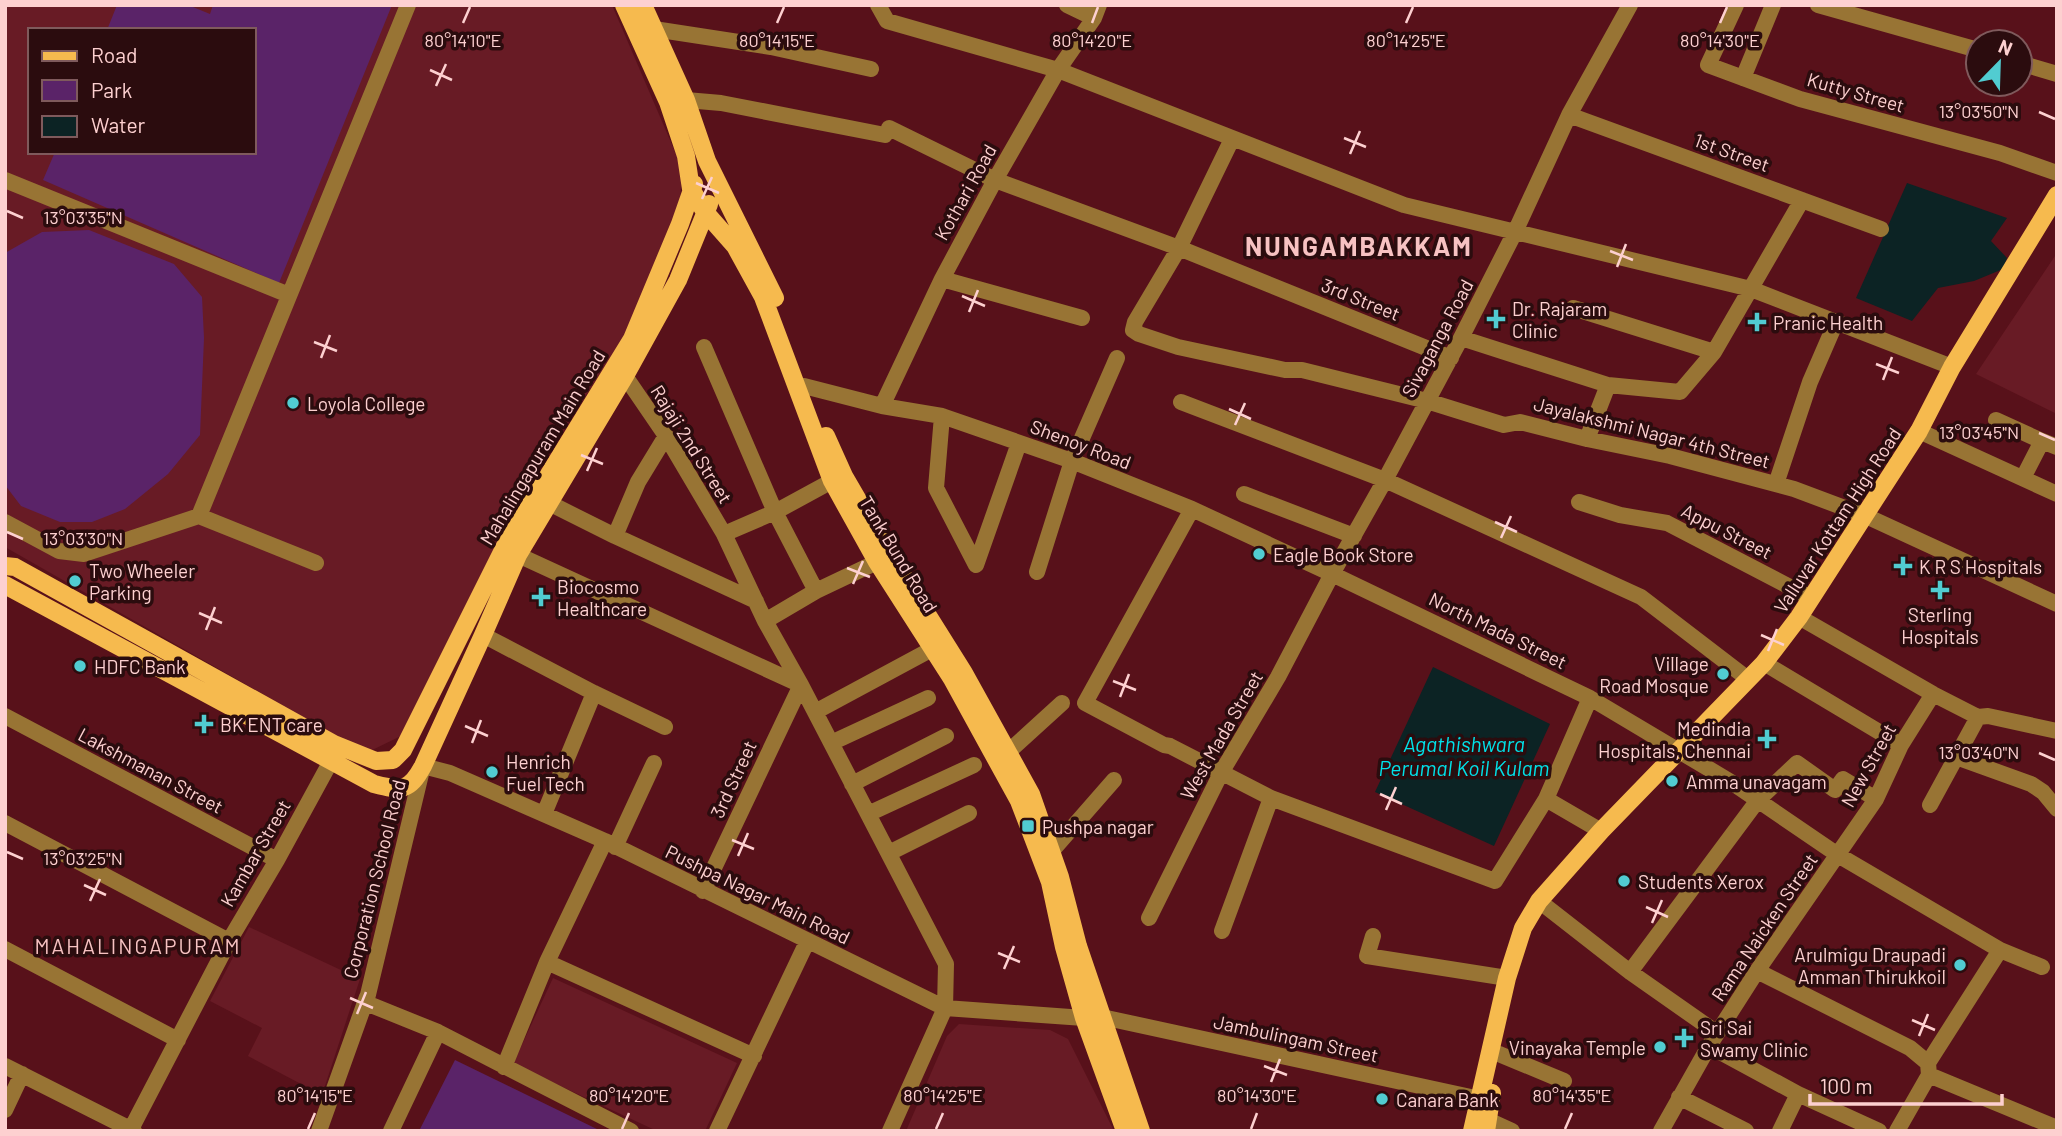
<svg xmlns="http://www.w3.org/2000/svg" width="2062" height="1136" font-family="Barlow,sans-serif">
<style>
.built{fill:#681b25;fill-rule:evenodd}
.green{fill:#5a2368}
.water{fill:#0c2324}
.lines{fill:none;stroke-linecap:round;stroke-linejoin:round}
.minor{stroke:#987434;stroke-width:16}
.major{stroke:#f6ba4e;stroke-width:18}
.ticks{fill:none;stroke:#fdd0d0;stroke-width:2.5}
.poi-dot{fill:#51ccd1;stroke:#2b0c0e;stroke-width:2.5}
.labels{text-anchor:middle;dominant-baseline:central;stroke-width:7;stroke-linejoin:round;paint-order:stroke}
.street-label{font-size:19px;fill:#fdd0d0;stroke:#2b0c0e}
.poi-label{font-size:19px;fill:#fdd0d0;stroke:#2b0c0e;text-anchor:start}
.water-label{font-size:21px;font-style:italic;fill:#00e1e8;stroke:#2b0c0e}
.neighbourhood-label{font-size:21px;letter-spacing:2px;fill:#f7c2c2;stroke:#2b0c0e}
.district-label{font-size:26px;font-weight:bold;letter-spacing:2px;fill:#f7c2c2;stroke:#2b0c0e}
.ticks-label{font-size:18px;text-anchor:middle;fill:#fdd0d0;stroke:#2b0c0e;stroke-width:7;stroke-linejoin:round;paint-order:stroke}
</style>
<rect width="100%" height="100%" fill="#58111a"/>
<path class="built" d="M 5,5 L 612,5 L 682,168 L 679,219 L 625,335 L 537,471 L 403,735 L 366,753 L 5,547 ZM 30,30 L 254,30 L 254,152 L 30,152 Z
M 2057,253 L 2057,414 L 1976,374 Z
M 249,927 L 360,979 L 322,1095 L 248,1056 L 262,1028 L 210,1001 Z
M 553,978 L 737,1063 L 705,1131 L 657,1131 L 513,1064 Z
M 959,1024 L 1050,1030 L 1068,1039 L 1114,1131 L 906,1131 L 947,1036 Z"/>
<path class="green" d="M 117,5 L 188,5 L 210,14 L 213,5 L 392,5 L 279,283 L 43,180 L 55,152 L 254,152 L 254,30 L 107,30 Z
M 89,230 L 174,264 L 202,297 L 204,338 L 200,435 L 168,474 L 125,509 L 92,522 L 60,522 L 21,506 L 5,485 L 5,253 L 42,232 Z
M 455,1060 L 601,1131 L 419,1131 Z"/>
<path class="water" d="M 1907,183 L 2007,218 L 1991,241 L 2007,258 L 2003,269 L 1974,281 L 1938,288 L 1912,321 L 1856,298 Z
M 1433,667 L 1550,724 L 1494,846 L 1375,792 Z"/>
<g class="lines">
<path class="minor" d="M 878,5 L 887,21 L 1058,70 L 1404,205 L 1751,289 L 1952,367
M 1067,5 L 1094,18
M 1736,5 L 1708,65 L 1800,99 L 2000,153 L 2057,173
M 1818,5 L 1978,50
M 654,29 L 771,47 L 871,69
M 2020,63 L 2057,74
M 1743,78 L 1773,5
M 686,100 L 721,103 L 885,135
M 1569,115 L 1881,229
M 889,128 L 995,180 L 1179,248 L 1451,358
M 1232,139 L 1179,248 L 1135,322 L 1133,330 L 1139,334 L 1178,347 L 1285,370 L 1302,370 L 1427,401 L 1504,425 L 1520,422 L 1587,439 L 1670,456 L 1794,489 L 1866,516 L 2057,604
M 5,180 L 289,295
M 942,279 L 1082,318
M 1573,308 L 1714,352
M 1461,338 L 1608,385 L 1680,392 L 1714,352 L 1802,200
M 704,347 L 775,512 L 816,591
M 625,376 L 666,436 L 724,534 L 765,621 L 801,685 L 946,964 L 945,1008 L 890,1131
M 797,388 L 804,386 L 882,406 L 942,416 L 1072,461 L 1192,509 L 1332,574 L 1590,698 L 1731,782 L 1838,855 L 2000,950 L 2042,967
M 1181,402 L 1385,480 L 1641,597 L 1748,679
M 882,406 L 942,279 L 995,180 L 1058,70 L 1094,18 L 1099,5
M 942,416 L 936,488 L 976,565 L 1019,443
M 1996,420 L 2042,441
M 1919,431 L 2057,494
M 1587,439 L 1608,385
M 2023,478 L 2042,441 L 2057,447
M 1776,484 L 1810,382 L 1836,322
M 1244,494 L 1354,536
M 1579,502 L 1620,515 L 1667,523 L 1811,598
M 549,503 L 615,536 L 756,601
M 1192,509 L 1085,703 L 1164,745 L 1170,746 L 1271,798 L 1495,881 L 1546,799 L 1590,698
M 5,522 L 59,551 L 84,554 L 199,516
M 724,534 L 775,512 L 832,481
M 615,536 L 638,482 L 666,436
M 518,555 L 801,685
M 316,563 L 199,516 L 408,5
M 1037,572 L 1072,461 L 1117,358
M 1799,617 L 1933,694 L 1978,717 L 1988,716 L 2057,731
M 765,621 L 816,591 L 877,562
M 483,635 L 594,693 L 665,727
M 1764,663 L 1901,745
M 815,712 L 932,649
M 5,716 L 277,860
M 831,743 L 928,698
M 1007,753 L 1062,703
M 1956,757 L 2031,784 L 2043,792 L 2057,809
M 852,784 L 946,736
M 1546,799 L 1601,831
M 1930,805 L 1978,717
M 544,814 L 594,693
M 868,814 L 974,765
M 5,823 L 229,941
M 615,847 L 654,763
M 1051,852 L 1114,780
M 889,853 L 969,813
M 703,891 L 801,685
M 1539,901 L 1630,972 L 1717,1033
M 1149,918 L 1221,773 L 1278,677 L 1332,574 L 1385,480 L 1461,338 L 1515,232 L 1569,115 L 1630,5
M 1222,931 L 1271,798
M 1373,936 L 1367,956 L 1507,978
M 5,949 L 178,1040
M 547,962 L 754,1056
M 1757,971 L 1910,1048 L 1928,1063 L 1929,1075
M 1630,972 L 1758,800 L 1797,763 L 1835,790 L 1843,779 L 1876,799
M 1102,1017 L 1480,1099
M 1709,1046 L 1798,1094 L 1879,1131
M 1499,1054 L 1564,1081
M 1928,1063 L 2000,950
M 5,1066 L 134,1131
M 504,1067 L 547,962 L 605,841
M 1929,1075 L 2057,1128
M 1679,1097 L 1746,1131
M 5,1110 L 22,1074
M 1488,1120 L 1512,1131
M 130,1131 L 229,941 L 277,860 L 331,761 L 334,751
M 319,1131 L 367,997
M 391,1131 L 438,1032
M 631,1131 L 438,1032 L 366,1003 L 423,766 L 450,773 L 605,841 L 945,1008 L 1084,1018
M 717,1131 L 807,942
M 1661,1131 L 1709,1046 L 1757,971 L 1876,799 L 1901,745 L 1933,694
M 1780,1131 L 1798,1094
M 1897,1131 L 1929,1075"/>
<path class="major" d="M 624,5 L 668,102 L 686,156 L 691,189 L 705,212 L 735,246 L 763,297 L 832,481 L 877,562 L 952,679 L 1019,801 L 1050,882 L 1064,947 L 1084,1018 L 1125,1131
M 643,5 L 686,100 L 707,161 L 775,298
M 826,436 L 844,476 L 890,555 L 964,673 L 1031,794 L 1060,877 L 1078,946 L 1141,1131
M 5,566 L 15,567 L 334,744 L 376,761 L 393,760 L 403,750 L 505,546 L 632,339 L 680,224 L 694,184
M 5,585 L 374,784 C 401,791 409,792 423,766 L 483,635 L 518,555 L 625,376 L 678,280 L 709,204
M 1472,1131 L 1507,978 L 1523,928 L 1539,901 L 1601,831 L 1764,663 L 1799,617 L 1919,431 L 1952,367 L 2057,195
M 1486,1131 L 1492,1093"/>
</g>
<path class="ticks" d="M 463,23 L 470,7M 777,23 L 784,7M 1092,23 L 1098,7M 1406,23 L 1413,7M 1720,23 L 1727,7M 430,70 L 452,80M 436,86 L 446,64M 2039,112 L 2055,119M 1344,138 L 1366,147M 1350,154 L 1360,131M 696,183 L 719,193M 702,199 L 712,177M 7,211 L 23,218M 1610,251 L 1633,260M 1617,267 L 1626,244M 962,296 L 985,306M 969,312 L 978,290M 314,342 L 337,351M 321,358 L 330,335M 1876,364 L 1899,373M 1883,380 L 1892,357M 1229,409 L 1251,419M 1235,425 L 1245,403M 2039,433 L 2055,440M 581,455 L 603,464M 587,471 L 597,448M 1495,522 L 1517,532M 7,532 L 23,539M 1501,538 L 1511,516M 847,568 L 870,577M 853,584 L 863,561M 199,613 L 222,623M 206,630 L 215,607M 1761,635 L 1784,645M 1768,651 L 1777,629M 1113,681 L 1136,690M 1120,697 L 1129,674M 465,726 L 488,736M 472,743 L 481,720M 2039,753 L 2055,760M 1380,794 L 1402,804M 1386,810 L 1396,787M 732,840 L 754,849M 7,852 L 23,859M 738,856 L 748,833M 84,885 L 106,895M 90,901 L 100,879M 1646,907 L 1668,917M 1652,923 L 1662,900M 998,953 L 1020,962M 1004,969 L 1014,946M 350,998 L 373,1008M 357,1014 L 366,992M 1912,1020 L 1935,1030M 1919,1036 L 1928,1014M 1264,1066 L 1287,1075M 1271,1082 L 1280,1059M 308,1129 L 315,1113M 622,1129 L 629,1113M 936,1129 L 943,1113M 1251,1129 L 1257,1113M 1565,1129 L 1572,1113"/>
<g class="poi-dot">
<path d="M1492.5 308.5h7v7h7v7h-7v7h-7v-7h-7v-7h7z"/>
<path d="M1753.5 311.5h7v7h7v7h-7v7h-7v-7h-7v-7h7z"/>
<circle cx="293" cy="403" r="7"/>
<circle cx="1259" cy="554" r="7"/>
<path d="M1899.5 555.5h7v7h7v7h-7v7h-7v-7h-7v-7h7z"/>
<circle cx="75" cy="581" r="7"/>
<path d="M1936.5 579.5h7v7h7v7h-7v7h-7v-7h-7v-7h7z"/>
<path d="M537.5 586.5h7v7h7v7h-7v7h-7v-7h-7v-7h7z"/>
<circle cx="80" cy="666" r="7"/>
<circle cx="1723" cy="674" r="7"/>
<path d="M200.5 713.5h7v7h7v7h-7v7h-7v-7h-7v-7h7z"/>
<path d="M1763.5 728.5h7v7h7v7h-7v7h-7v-7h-7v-7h7z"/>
<circle cx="492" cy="772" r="7"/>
<circle cx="1672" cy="781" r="7"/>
<rect x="1021" y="819" width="14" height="14" rx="3.5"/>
<circle cx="1624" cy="881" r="7"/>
<circle cx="1960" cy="965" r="7"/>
<path d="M1680.5 1027.5h7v7h7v7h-7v7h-7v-7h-7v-7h7z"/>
<circle cx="1660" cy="1047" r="7"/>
<circle cx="1382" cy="1099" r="7"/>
</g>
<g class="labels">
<g class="street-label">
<text transform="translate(1856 92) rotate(16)">Kutty Street</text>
<text transform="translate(1732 152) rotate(20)">1st Street</text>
<text transform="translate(965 192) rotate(-61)">Kothari Road</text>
<text transform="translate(1361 299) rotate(22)">3rd Street</text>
<text transform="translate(1437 338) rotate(-62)">Sivaganga Road</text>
<text transform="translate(1652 432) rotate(14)">Jayalakshmi Nagar 4th Street</text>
<text transform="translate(692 444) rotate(58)">Rajaji 2nd Street</text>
<text transform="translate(1081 444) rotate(21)">Shenoy Road</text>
<text transform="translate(542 447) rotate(-59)">Mahalingapuram Main Road</text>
<text transform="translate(1837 520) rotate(-57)">Valluvar Kottam High Road</text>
<text transform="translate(1727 531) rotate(27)">Appu Street</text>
<text transform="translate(899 554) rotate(59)">Tank Bund Road</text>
<text transform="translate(1498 630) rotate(26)">North Mada Street</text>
<text transform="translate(1221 735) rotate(-60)">West Mada Street</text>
<text transform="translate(1868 765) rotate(-61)">New Street</text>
<text transform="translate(151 770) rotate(28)">Lakshmanan Street</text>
<text transform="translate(733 779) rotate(-65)">3rd Street</text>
<text transform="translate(255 853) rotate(-60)">Kambar Street</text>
<text transform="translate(374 879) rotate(-76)">Corporation School Road</text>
<text transform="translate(758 894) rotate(26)">Pushpa Nagar Main Road</text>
<text transform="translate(1764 927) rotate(-56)">Rama Naicken Street</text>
<text transform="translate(1296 1038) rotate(12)">Jambulingam Street</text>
</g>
<g class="poi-label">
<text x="1512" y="308">Dr. Rajaram<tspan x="1512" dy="22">Clinic</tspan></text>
<text x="1773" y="322">Pranic Health</text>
<text x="307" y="403">Loyola College</text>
<text x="1273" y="554">Eagle Book Store</text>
<text x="1919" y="566">K R S Hospitals</text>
<text x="89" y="570">Two Wheeler<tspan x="89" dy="22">Parking</tspan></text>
<text x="557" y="586">Biocosmo<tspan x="557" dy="22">Healthcare</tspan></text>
<text x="1940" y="614" text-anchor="middle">Sterling<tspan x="1940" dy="22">Hospitals</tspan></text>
<text x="1709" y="663" text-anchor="end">Village<tspan x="1709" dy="22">Road Mosque</tspan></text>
<text x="94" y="666">HDFC Bank</text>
<text x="220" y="724">BK ENT care</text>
<text x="1751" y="728" text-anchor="end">Medindia<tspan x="1751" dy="22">Hospitals, Chennai</tspan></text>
<text x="506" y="761">Henrich<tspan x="506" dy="22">Fuel Tech</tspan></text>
<text x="1686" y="781">Amma unavagam</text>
<text x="1042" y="826">Pushpa nagar</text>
<text x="1638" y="881">Students Xerox</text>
<text x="1946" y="954" text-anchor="end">Arulmigu Draupadi<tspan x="1946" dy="22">Amman Thirukkoil</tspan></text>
<text x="1700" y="1027">Sri Sai<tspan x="1700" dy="22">Swamy Clinic</tspan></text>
<text x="1646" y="1047" text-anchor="end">Vinayaka Temple</text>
<text x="1396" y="1099">Canara Bank</text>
</g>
<g class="water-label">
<text x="1464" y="743">Agathishwara<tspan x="1464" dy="24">Perumal Koil Kulam</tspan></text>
</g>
<g class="neighbourhood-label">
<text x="138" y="945">MAHALINGAPURAM</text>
</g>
<g class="district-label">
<text x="1359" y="245">NUNGAMBAKKAM</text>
</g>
</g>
<g class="ticks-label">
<text x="463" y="47">80°14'10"E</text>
<text x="777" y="47">80°14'15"E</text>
<text x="1092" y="47">80°14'20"E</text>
<text x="1406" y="47">80°14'25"E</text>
<text x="1720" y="47">80°14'30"E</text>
<text x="1979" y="118">13°03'50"N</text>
<text x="83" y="224">13°03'35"N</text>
<text x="1979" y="439">13°03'45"N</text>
<text x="83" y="545">13°03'30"N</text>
<text x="1979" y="759">13°03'40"N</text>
<text x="83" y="865">13°03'25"N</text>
<text x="315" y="1102">80°14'15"E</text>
<text x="629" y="1102">80°14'20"E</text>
<text x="943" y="1102">80°14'25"E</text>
<text x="1257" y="1102">80°14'30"E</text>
<text x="1572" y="1102">80°14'35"E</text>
</g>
<rect width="2062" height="1136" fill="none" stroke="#fdd0d0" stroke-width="14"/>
<rect x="28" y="28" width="228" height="126" fill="#2b0c0e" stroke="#7f5a5c" stroke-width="2"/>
<rect x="42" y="51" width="35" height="10" fill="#f6ba4e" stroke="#7f5a5c" stroke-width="2"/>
<text x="91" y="63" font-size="21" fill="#fdd0d0">Road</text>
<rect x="42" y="80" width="35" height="21" fill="#5a2368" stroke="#7f5a5c" stroke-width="2"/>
<text x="91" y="98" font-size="21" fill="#fdd0d0">Park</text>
<rect x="42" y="116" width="35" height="21" fill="#0c2324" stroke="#7f5a5c" stroke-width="2"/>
<text x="91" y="133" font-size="21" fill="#fdd0d0">Water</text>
<g transform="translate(1999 63) rotate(23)"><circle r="33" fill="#2b0c0e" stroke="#7f5a5c" stroke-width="2"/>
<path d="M0-5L12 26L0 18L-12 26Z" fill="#51ccd1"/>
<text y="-10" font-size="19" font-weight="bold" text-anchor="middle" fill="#fdd0d0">N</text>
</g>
<path d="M1810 1094v10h192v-10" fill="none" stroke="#fdd0d0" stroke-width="3.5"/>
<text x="1820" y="1094" font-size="21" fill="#fdd0d0" stroke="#2b0c0e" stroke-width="5" paint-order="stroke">100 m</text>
</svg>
